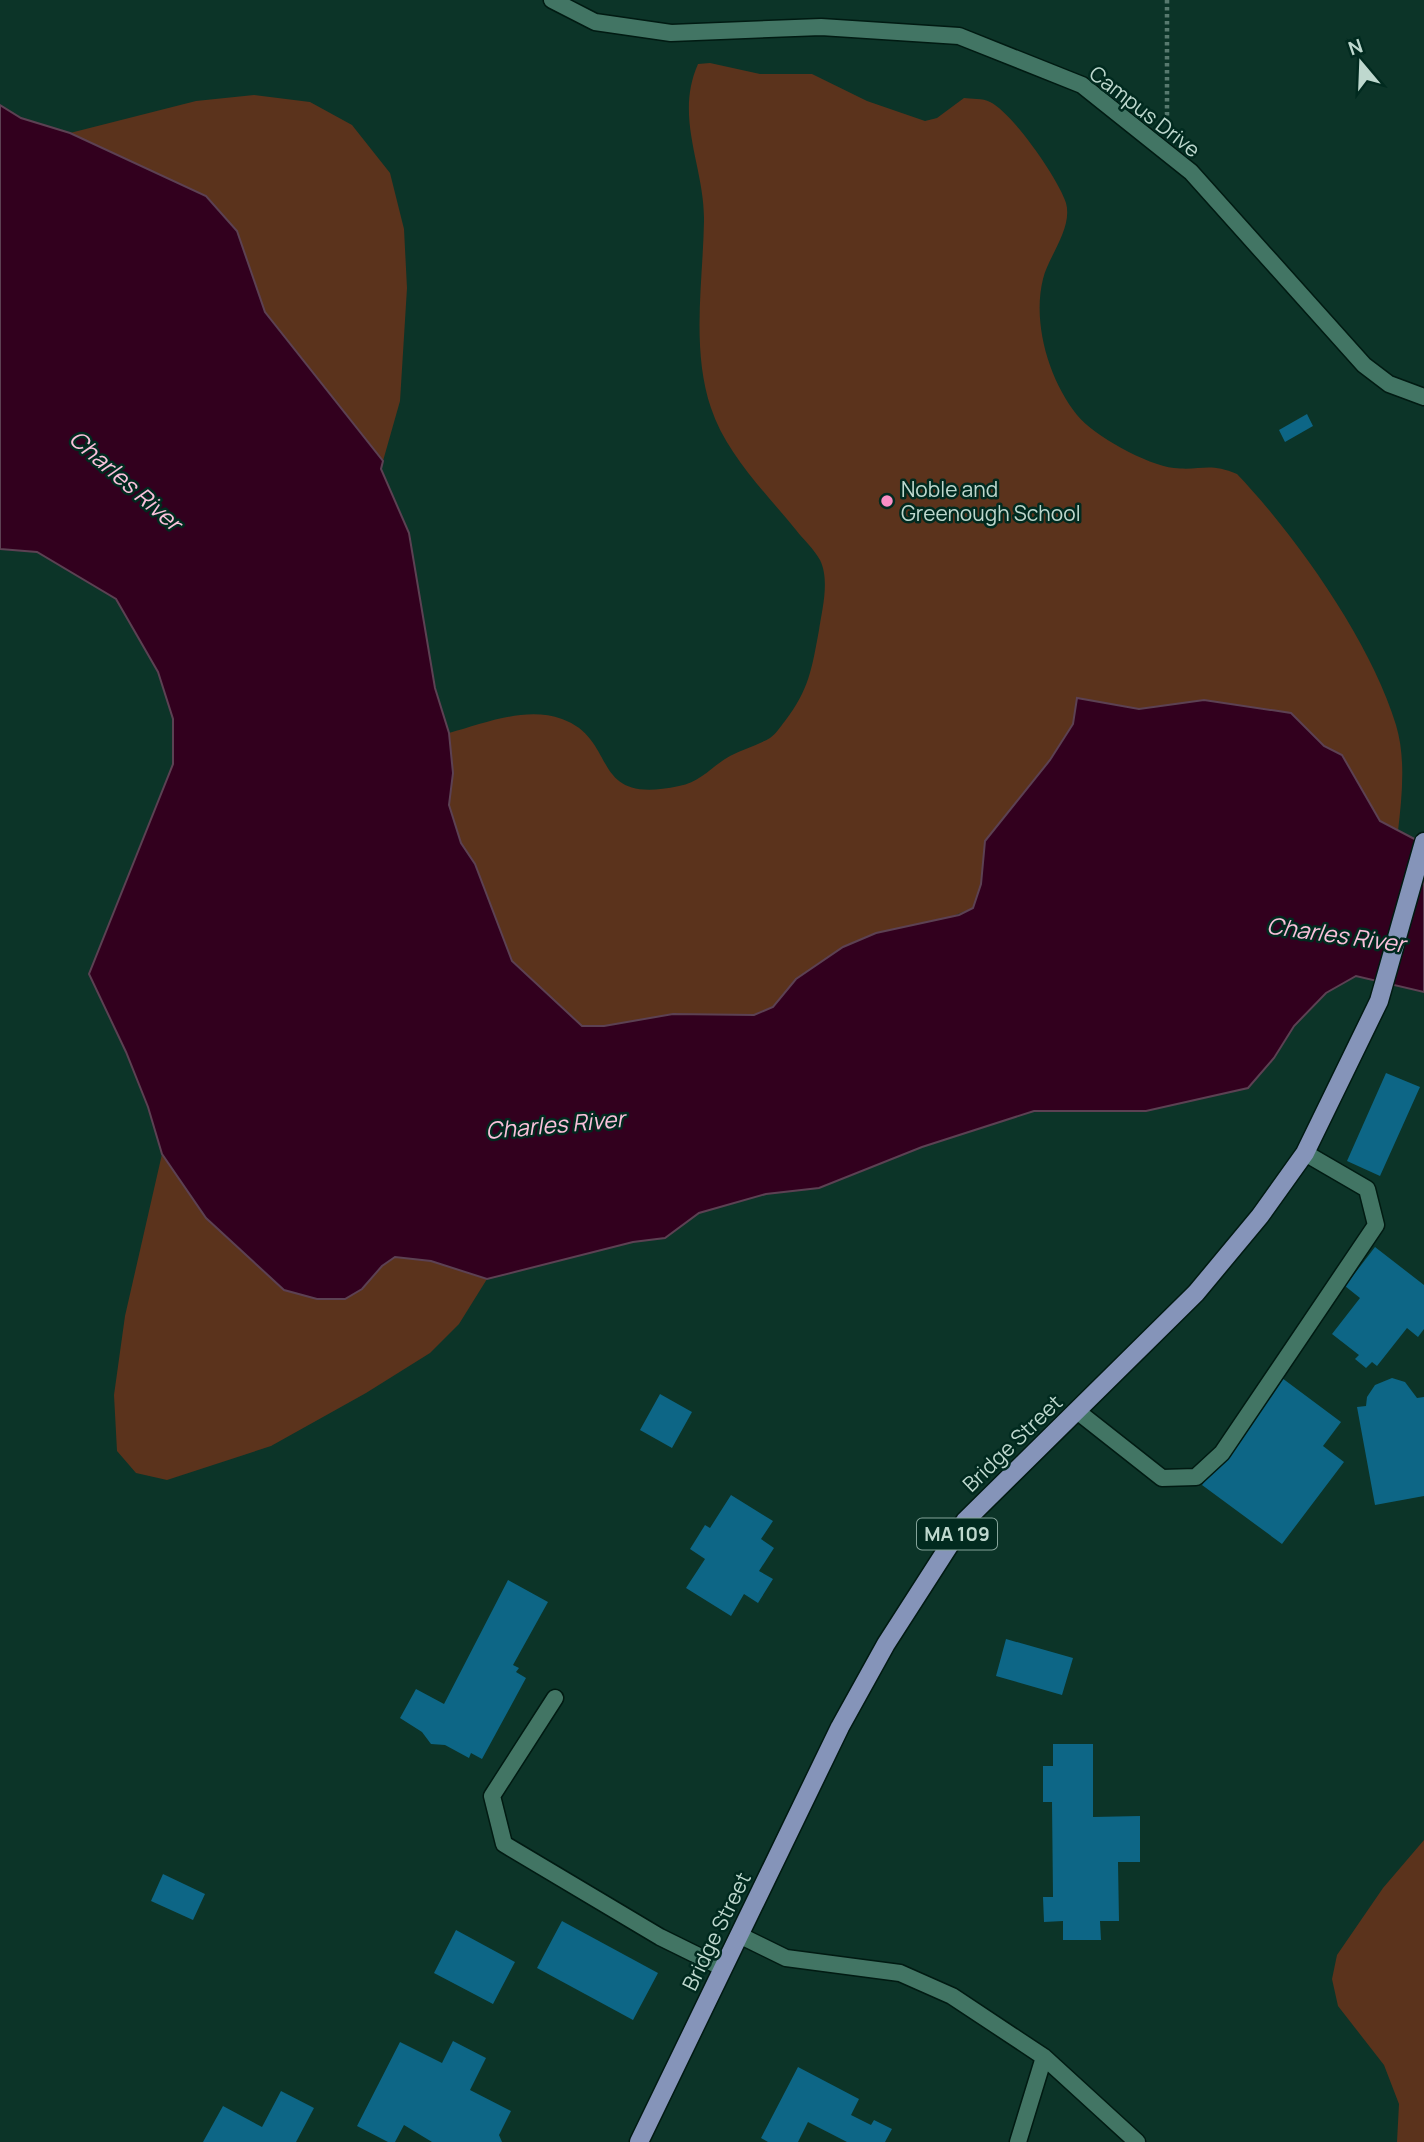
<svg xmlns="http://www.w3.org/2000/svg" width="1424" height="2142" font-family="Manrope,sans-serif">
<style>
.green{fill:#5b331c}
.water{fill:#32001e;stroke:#5c4153;stroke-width:2}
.building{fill:#0d6686}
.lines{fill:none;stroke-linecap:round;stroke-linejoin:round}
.lane-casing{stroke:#011a12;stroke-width:19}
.primary-casing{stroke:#011a12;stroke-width:21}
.path{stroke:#57796e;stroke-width:4.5;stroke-dasharray:3.5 3.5;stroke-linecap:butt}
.lane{stroke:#427564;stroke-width:16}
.primary{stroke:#8594b9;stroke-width:18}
.poi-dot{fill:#fb8fc5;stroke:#012a1f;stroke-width:2.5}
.labels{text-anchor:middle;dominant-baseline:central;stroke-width:5;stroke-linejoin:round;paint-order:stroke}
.shield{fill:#012a1f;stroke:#85a49a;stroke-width:2}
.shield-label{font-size:19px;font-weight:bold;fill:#bed8ce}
.street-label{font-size:21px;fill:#bed8ce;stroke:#012a1f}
.poi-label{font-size:21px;fill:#bed8ce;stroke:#012a1f;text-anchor:start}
.water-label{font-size:23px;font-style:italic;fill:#fac1db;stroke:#012a1f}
</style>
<rect width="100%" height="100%" fill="#0c3428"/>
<path class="green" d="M 710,63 L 760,74 L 812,74 L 867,101 L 925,121 L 937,118 L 964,98 C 971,99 983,98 990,102 C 1012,112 1059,180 1066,203 C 1073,228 1048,257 1043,279 C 1032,323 1049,380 1077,415 C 1094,436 1147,465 1174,468 C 1201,471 1209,462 1237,474 C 1296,536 1371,642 1396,725 C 1406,758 1402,797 1398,831 L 1380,821 L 1342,755 L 1324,746 L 1291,713 L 1204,701 L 1139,709 L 1077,698 L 1073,724 L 1050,760 L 985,841 L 981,884 L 973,908 L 796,979 L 773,1007 L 754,1015 L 673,1014 L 604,1026 L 582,1026 L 512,961 L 475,864 L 461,843 L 449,805 L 453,773 L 449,733 C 485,723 526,706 562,719 C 620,740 587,806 679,786 C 701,782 712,766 730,756 C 743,749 758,745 770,738 C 776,734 780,727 785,721 C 809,690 812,668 819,630 C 822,610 830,580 820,560 C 814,549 803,539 796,530 C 766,493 726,454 711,408 C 691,349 703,281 704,221 C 705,167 674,118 698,64 Z
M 254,95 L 310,102 L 352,125 L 390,173 L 404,229 L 407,288 L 400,401 L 383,461 L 264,312 L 237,231 L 206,196 L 70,133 L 196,101 Z
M 162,1154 L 206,1218 L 284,1290 L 362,1289 L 382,1266 L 395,1257 L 431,1261 L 487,1279 L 459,1324 L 430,1353 L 366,1393 L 271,1446 L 167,1480 L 136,1473 L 117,1451 L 114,1395 L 125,1316 Z
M 1424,1840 L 1424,2142 L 1397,2142 L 1399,2104 L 1384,2065 L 1338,2006 L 1332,1979 L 1337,1955 L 1383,1888 Z"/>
<path class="water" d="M 0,105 L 21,118 L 70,133 L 206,196 L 237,231 L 265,312 L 383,461 L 381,469 L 409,533 L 435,688 L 449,733 L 453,773 L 449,805 L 461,843 L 475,864 L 512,961 L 582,1026 L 604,1026 L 673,1014 L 754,1015 L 773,1007 L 796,979 L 843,947 L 876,933 L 959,915 L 973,908 L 981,884 L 985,841 L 1050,760 L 1073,724 L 1077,698 L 1139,709 L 1204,700 L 1291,713 L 1324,746 L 1342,755 L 1380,821 L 1424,844 L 1424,992 L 1356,976 L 1326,993 L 1294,1026 L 1274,1058 L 1248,1088 L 1146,1111 L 1034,1111 L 922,1147 L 819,1188 L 766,1194 L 699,1213 L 665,1238 L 633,1242 L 487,1279 L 431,1261 L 395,1257 L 382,1266 L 362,1289 L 345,1299 L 317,1299 L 284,1290 L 206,1218 L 162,1154 L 148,1107 L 126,1052 L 89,974 L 173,764 L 173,719 L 158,672 L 116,599 L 37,552 L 0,549 Z"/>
<path class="building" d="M 1307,414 L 1313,426 L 1285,442 L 1279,430 Z
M 1386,1073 L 1420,1087 L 1380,1176 L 1347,1161 Z
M 1375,1247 L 1424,1285 L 1424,1329 L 1418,1337 L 1407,1328 L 1377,1366 L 1372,1362 L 1366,1368 L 1355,1359 L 1359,1355 L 1332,1334 L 1360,1298 L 1345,1286 Z
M 1282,1378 L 1341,1422 L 1323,1446 L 1344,1462 L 1282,1544 L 1202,1485 Z
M 1392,1378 L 1405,1382 L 1417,1398 L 1424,1397 L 1424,1496 L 1375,1505 L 1357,1407 L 1366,1406 L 1367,1397 L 1375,1385 Z
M 660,1394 L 692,1412 L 672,1448 L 640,1430 Z
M 731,1495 L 773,1521 L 761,1539 L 774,1548 L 759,1571 L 773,1579 L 758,1603 L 744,1594 L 731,1616 L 686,1588 L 705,1559 L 690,1549 L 705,1525 L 710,1528 Z
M 508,1580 L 548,1602 L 513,1665 L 519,1668 L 516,1672 L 526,1678 L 482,1759 L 471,1753 L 469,1758 L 445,1745 L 431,1744 L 422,1732 L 400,1718 L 416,1689 L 444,1704 Z
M 1006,1639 L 1073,1658 L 1062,1695 L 996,1676 Z
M 1053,1744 L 1093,1744 L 1093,1817 L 1140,1816 L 1140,1862 L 1118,1862 L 1119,1921 L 1100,1921 L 1101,1940 L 1063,1940 L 1063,1921 L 1044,1922 L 1043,1897 L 1053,1897 L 1052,1802 L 1043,1802 L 1043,1766 L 1053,1766 Z
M 163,1874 L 205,1894 L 193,1920 L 151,1901 Z
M 562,1921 L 658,1973 L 633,2020 L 537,1968 Z
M 456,1930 L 515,1962 L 493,2004 L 434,1973 Z
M 453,2041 L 486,2058 L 470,2090 L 511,2111 L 499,2135 L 502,2142 L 432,2142 L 404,2125 L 395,2142 L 388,2142 L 357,2126 L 400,2042 L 442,2063 Z
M 798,2067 L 859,2099 L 851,2115 L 871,2125 L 874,2120 L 892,2129 L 885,2142 L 847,2142 L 808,2122 L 798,2142 L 768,2142 L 761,2138 Z
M 281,2091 L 314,2108 L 296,2142 L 203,2142 L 223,2106 L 262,2127 Z"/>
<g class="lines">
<defs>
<path id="lane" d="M 552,0 L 595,22 L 671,33 L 821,27 L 959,36 L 1082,85 L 1191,172 L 1364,365 L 1389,384 L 1424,397
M 1077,1411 L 1162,1478 L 1196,1477 L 1222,1453 L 1376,1225 L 1367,1189 L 1305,1153
M 555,1698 L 492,1796 L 504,1844 L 660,1937 L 723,1968
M 739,1935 L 786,1958 L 900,1973 L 952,1996 L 1044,2057 L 1137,2142
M 1018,2142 L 1044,2057"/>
<path id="primary" d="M 639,2142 L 840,1727 L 886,1644 L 965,1521 L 1196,1293 L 1260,1216 L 1305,1153 L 1379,1001 L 1424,842"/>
</defs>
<use href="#lane" class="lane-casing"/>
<use href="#primary" class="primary-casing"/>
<path class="path" d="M 1167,0 L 1167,121"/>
<use href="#lane" class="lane"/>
<use href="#primary" class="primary"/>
</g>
<circle class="poi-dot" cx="887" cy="501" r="7"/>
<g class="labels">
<rect class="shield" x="917" y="1518.5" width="80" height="31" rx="5"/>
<g class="shield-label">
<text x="957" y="1534">MA 109</text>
</g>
<g class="street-label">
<text transform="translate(1145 111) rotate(38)">Campus Drive</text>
<text transform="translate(1012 1443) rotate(-44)">Bridge Street</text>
<text transform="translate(716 1931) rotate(-64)">Bridge Street</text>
</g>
<g class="poi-label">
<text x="901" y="489">Noble and<tspan x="901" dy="24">Greenough School</tspan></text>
</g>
<g class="water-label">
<text transform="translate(126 480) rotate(41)">Charles River</text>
<text transform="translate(1336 934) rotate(8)">Charles River</text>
<text transform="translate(555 1124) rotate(-5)">Charles River</text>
</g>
</g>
<g transform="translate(1361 63) rotate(341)" stroke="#012a1f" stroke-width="5" paint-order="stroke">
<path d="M0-5L12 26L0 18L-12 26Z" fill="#bed8ce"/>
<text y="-10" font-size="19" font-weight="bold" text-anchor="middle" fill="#bed8ce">N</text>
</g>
</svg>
